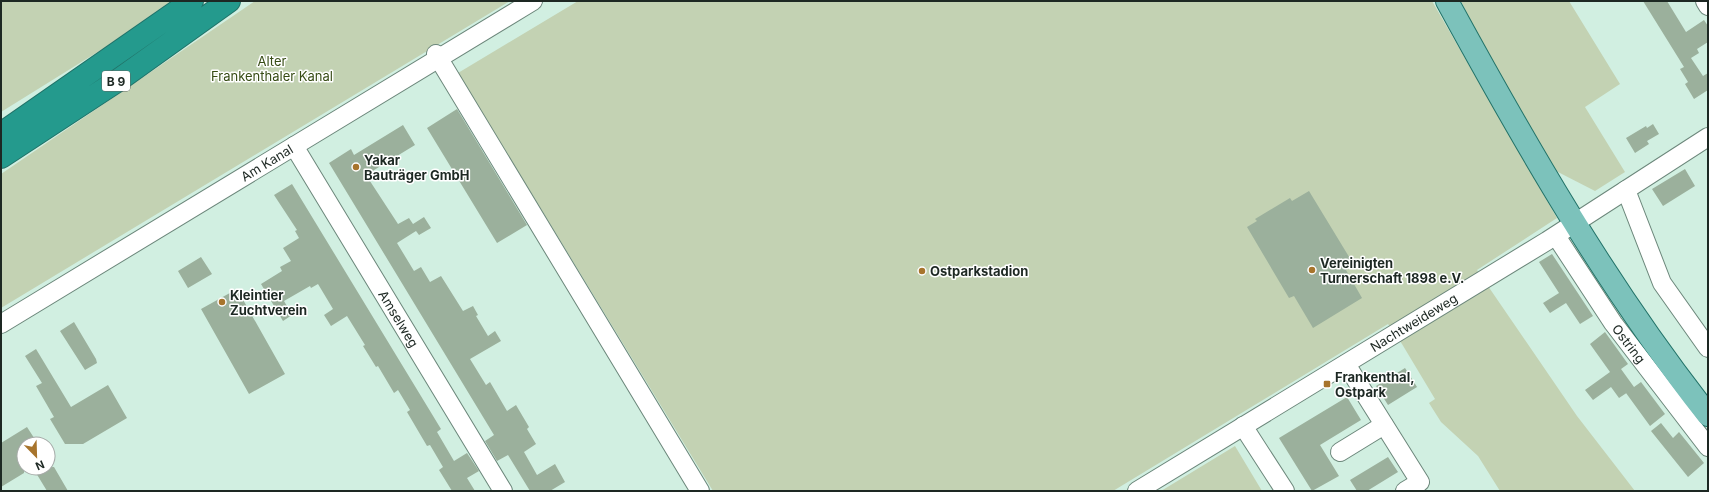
<svg xmlns="http://www.w3.org/2000/svg" width="1709" height="492" font-family="Inter,sans-serif">
<style>
.green{fill:#c3d2b3}
.building{fill:#9bb09c}
.lines{fill:none;stroke-linecap:round;stroke-linejoin:round}
.minor-casing{stroke:#6c877b;stroke-width:20}
.major-casing{stroke:#227268;stroke-width:24}
.highway-casing{stroke:#227268;stroke-width:24}
.minor{stroke:#fff;stroke-width:18}
.major{stroke:#7cc2bb;stroke-width:22}
.highway{stroke:#249a8d;stroke-width:22}
.poi-dot{fill:#a7742c;stroke:#fff;stroke-width:1.5}
.labels{text-anchor:middle;dominant-baseline:central;stroke-width:3;stroke-linejoin:round;paint-order:stroke}
.shield{fill:#fff;stroke:#616865;stroke-width:1}
.shield-label{font-size:12px;font-weight:bold;fill:#1d2823}
.park-label{font-size:13px;fill:#364b14;stroke:#fff}
.poi-label{font-size:13px;font-weight:bold;fill:#1d2823;stroke:#fff;text-anchor:start}
.street-label{font-size:13px;fill:#1d2823;stroke:#fff}
</style>
<rect width="100%" height="100%" fill="#d1efe1"/>
<path class="green" d="M 1,1 L 171,1 L 104,48 L 1,112 Z
M 255,1 L 510,1 L 1,308 L 1,174 Z
M 578,1 L 1432,1 L 1557,218 L 1477,270 L 1577,416 L 1635,491 L 1500,491 L 1478,456 L 1441,422 L 1429,403 L 1435,399 L 1402,344 L 1388,324 L 1113,491 L 713,491 L 458,73 Z
M 1461,1 L 1569,1 L 1620,84 L 1585,107 L 1625,172 L 1595,191 L 1556,171 L 1475,30 Z
M 1235,446 L 1262,491 L 1161,491 Z"/>
<path class="building" d="M 1643,1 L 1667,1 L 1686,32 L 1704,20 L 1708,26 L 1708,42 L 1697,49 L 1699,53 L 1691,58 L 1703,76 L 1708,73 L 1708,90 L 1694,99 L 1685,84 L 1688,82 L 1680,69 L 1684,67 Z
M 457,109 L 527,225 L 497,243 L 427,128 Z
M 1653,124 L 1659,134 L 1647,141 L 1649,144 L 1635,153 L 1626,138 L 1646,126 L 1647,128 Z
M 403,125 L 415,145 L 366,175 L 398,224 L 409,218 L 413,224 L 424,217 L 431,228 L 419,235 L 416,231 L 397,243 L 414,271 L 421,267 L 430,282 L 441,276 L 463,311 L 473,306 L 478,315 L 476,316 L 488,336 L 495,331 L 501,341 L 470,359 L 486,385 L 490,382 L 507,411 L 516,405 L 529,427 L 527,429 L 536,444 L 524,452 L 537,475 L 555,464 L 565,482 L 550,491 L 530,491 L 508,455 L 497,461 L 485,441 L 494,435 L 329,163 L 351,149 L 354,155 Z
M 1685,169 L 1695,186 L 1663,206 L 1652,189 Z
M 292,184 L 441,429 L 437,432 L 454,461 L 467,453 L 479,471 L 467,478 L 475,491 L 452,491 L 439,470 L 443,467 L 430,445 L 427,446 L 407,412 L 410,410 L 398,390 L 394,393 L 378,366 L 376,367 L 363,346 L 365,345 L 347,316 L 331,326 L 324,315 L 333,309 L 318,284 L 311,288 L 310,286 L 284,301 L 292,315 L 283,321 L 261,284 L 282,271 L 280,267 L 291,261 L 283,248 L 299,238 L 295,231 L 297,230 L 274,195 Z
M 1309,191 L 1354,265 L 1346,270 L 1362,298 L 1313,328 L 1294,296 L 1289,298 L 1247,227 L 1257,221 L 1255,219 L 1290,198 L 1292,201 Z
M 1552,254 L 1593,316 L 1580,324 L 1566,303 L 1550,313 L 1543,303 L 1559,293 L 1539,262 Z
M 201,257 L 212,274 L 188,288 L 178,271 Z
M 237,289 L 285,374 L 249,394 L 201,309 Z
M 74,322 L 96,359 L 97,363 L 85,370 L 60,331 Z
M 1605,332 L 1628,364 L 1621,369 L 1634,387 L 1641,382 L 1665,414 L 1650,426 L 1626,393 L 1628,392 L 1619,398 L 1611,387 L 1593,400 L 1585,390 L 1610,372 L 1590,344 Z
M 36,349 L 71,407 L 108,385 L 127,418 L 83,444 L 65,444 L 50,419 L 54,417 L 36,386 L 42,383 L 25,356 Z
M 1405,368 L 1417,387 L 1388,405 L 1376,386 Z
M 1347,397 L 1361,420 L 1320,445 L 1339,476 L 1312,491 L 1279,438 Z
M 1661,423 L 1673,438 L 1679,432 L 1704,463 L 1688,477 L 1651,431 Z
M 27,427 L 38,444 L 24,444 L 24,473 L 1,487 L 1,443 Z
M 1388,457 L 1398,472 L 1367,491 L 1357,491 L 1350,480 Z
M 54,467 L 68,491 L 47,491 L 33,468 Z"/>
<g class="lines">
<defs>
<g id="minor">
<path d="M 1705,1 L 1708,6"/>
<path d="M 436,54 L 700,491"/>
<path id="s1" d="M 294,146 L 503,491"/>
<path d="M 1626,190 L 1662,283 L 1708,348"/>
<path id="s2" d="M 1556,236 L 1613,323 L 1708,447"/>
<path id="s3" d="M 1,324 L 533,1"/>
<path d="M 1346,364 L 1420,482 L 1405,491"/>
<path d="M 1243,426 L 1285,491"/>
<path d="M 1340,452 L 1384,425"/>
<path id="s4" d="M 1137,491 L 1547,241 L 1708,137"/>
</g>
<path id="major" d="M 1447,1 C 1525,144 1607,287 1708,415"/>
<path id="highway" d="M 1,134 L 192,1
M 1,157 L 120,79 L 229,1"/>
</defs>
<use href="#minor" class="minor-casing"/>
<use href="#major" class="major-casing"/>
<use href="#highway" class="highway-casing"/>
<use href="#minor" class="minor"/>
<use href="#major" class="major"/>
<use href="#highway" class="highway"/>
</g>
<g class="poi-dot">
<circle cx="356" cy="167" r="4"/>
<circle cx="1312" cy="270" r="4"/>
<circle cx="922" cy="271" r="4"/>
<circle cx="222" cy="302" r="4"/>
<rect x="1323" y="380" width="8" height="8" rx="2"/>
</g>
<g class="labels">
<rect class="shield" x="102" y="71" width="28" height="20" rx="3"/>
<g class="shield-label">
<text x="116" y="81">B 9</text>
</g>
<g class="park-label">
<text x="272" y="61">Alter<tspan x="272" dy="15">Frankenthaler Kanal</tspan></text>
</g>
<g class="poi-label">
<text x="364" y="160">Yakar<tspan x="364" dy="15">Bauträger GmbH</tspan></text>
<text x="1320" y="263">Vereinigten<tspan x="1320" dy="15">Turnerschaft 1898 e.V.</tspan></text>
<text x="930" y="271">Ostparkstadion</text>
<text x="230" y="295">Kleintier<tspan x="230" dy="15">Zuchtverein</tspan></text>
<text x="1335" y="377">Frankenthal,<tspan x="1335" dy="15">Ostpark</tspan></text>
</g>
<g class="street-label">
<text stroke="none"><textPath href="#s3" startOffset="311">Am Kanal</textPath></text>
<text stroke="none"><textPath href="#s1" startOffset="202">Amselweg</textPath></text>
<text stroke="none"><textPath href="#s4" startOffset="324">Nachtweideweg</textPath></text>
<text stroke="none"><textPath href="#s2" startOffset="130">Ostring</textPath></text>
</g>
</g>
<rect width="1709" height="492" fill="none" stroke="#1d2823" stroke-width="4"/>
<g transform="translate(36 456) rotate(157)"><circle r="19" fill="#ffffff" stroke="#a5a9a7"/>
<path d="M0-3L7 15L0 10L-7 15Z" fill="#a7742c"/>
<text y="-6" font-size="11" font-weight="bold" text-anchor="middle" fill="#1d2823">N</text>
</g>
</svg>
